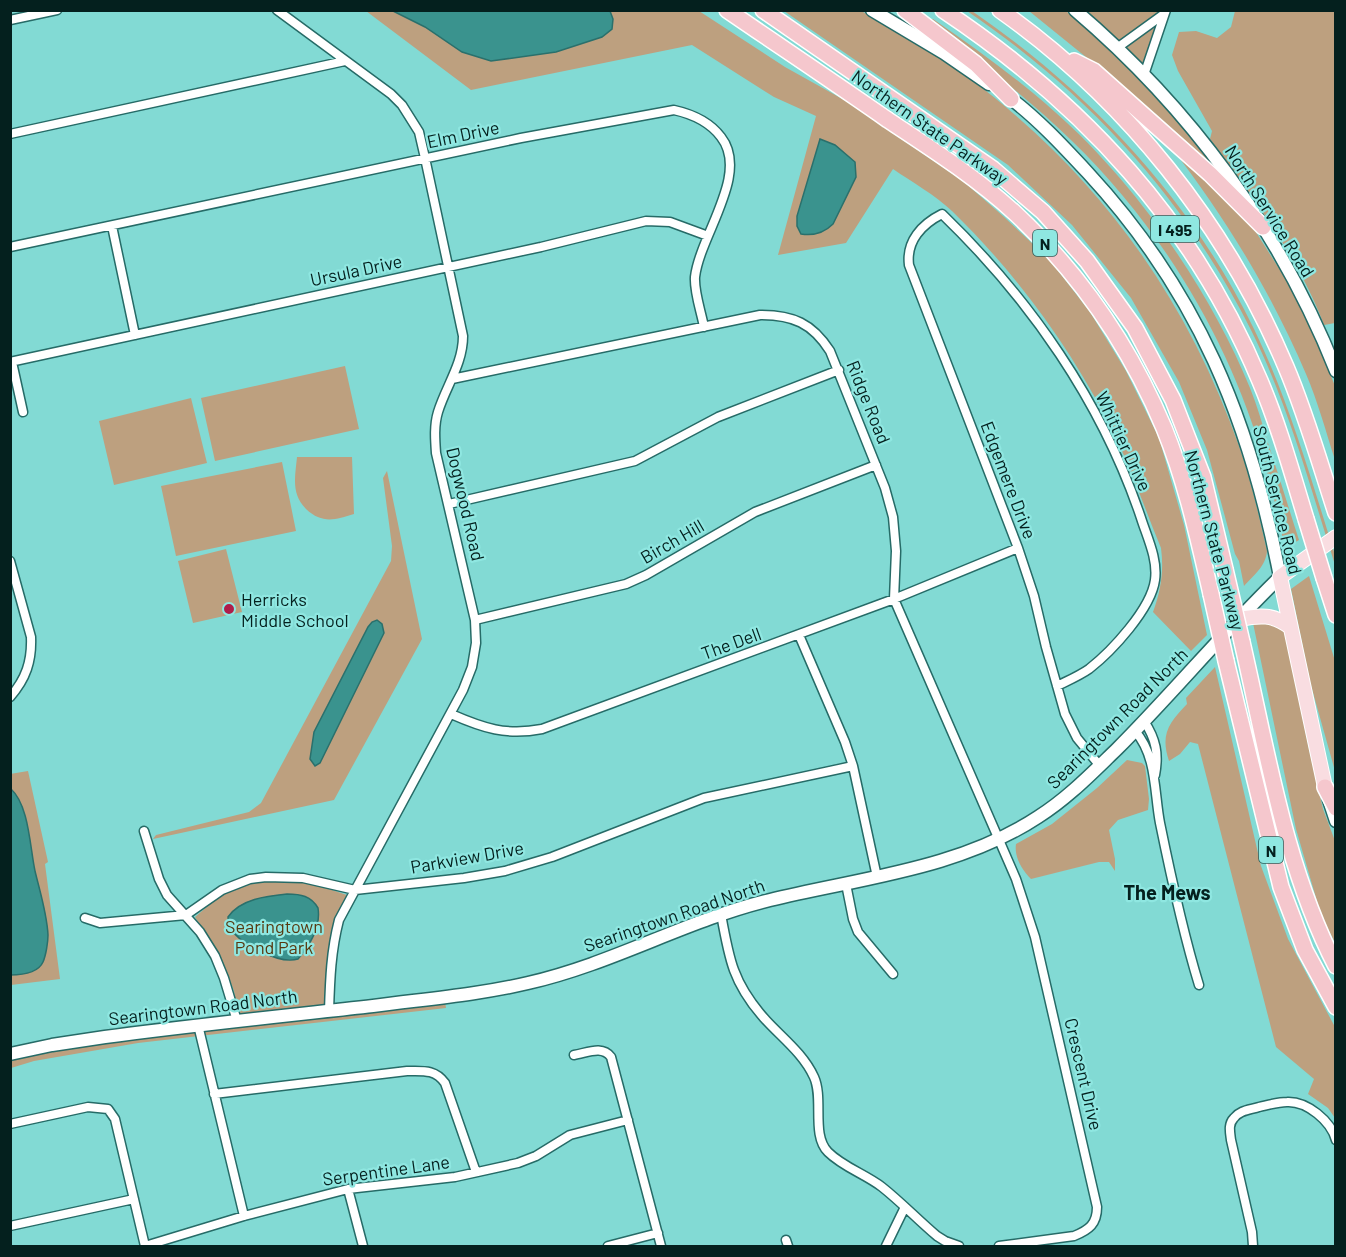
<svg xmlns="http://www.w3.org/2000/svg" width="1346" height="1257" font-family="Barlow,sans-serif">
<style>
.green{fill:#bda07f}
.water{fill:#3a938e;stroke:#2a706c;stroke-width:1.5}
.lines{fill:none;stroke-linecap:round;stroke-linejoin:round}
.street-casing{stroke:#266b67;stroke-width:11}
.secondary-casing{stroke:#266b67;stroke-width:15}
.primary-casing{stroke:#fff;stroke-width:16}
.highway-casing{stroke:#fff;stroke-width:18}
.street{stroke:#fff;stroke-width:8}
.secondary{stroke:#fff;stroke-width:12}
.primary{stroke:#f9dde1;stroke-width:14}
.highway{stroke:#f5c7cd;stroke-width:15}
.highway-bridge-casing{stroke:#fff;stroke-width:18;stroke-linecap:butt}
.highway-bridge{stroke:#f5c7cd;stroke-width:15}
.poi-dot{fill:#af1d4a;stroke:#8fe7e1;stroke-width:2}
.labels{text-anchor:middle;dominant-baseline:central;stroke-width:4.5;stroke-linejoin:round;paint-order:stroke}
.shield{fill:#8fe7e1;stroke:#2e5c58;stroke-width:1.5}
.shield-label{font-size:16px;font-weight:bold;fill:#04201e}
.street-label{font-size:18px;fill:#04201e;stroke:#8fe7e1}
.poi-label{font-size:18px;fill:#04201e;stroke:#8fe7e1;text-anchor:start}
.park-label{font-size:18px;fill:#573910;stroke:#8fe7e1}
.neighbourhood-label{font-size:20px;font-weight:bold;fill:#04201e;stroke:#8fe7e1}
</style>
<rect width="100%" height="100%" fill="#82dad4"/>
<path class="green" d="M 366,11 L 699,11 L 785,67 L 846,101 L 963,181 L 1003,216 L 1049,259 L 1090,312 L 1126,371 L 1159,438 L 1184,525 L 1207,635 L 1191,651 L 1153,612 C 1161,590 1164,571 1161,548 C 1146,512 1133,473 1116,438 C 1076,355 1019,276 952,211 C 935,195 912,182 893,169 L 846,243 L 778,255 L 816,116 L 774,97 L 692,45 L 471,90 Z
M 784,11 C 799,11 851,7 861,11 C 872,16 883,24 893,30 C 919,45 945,60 969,78 C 1097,173 1186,296 1239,446 C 1251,480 1259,516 1267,551 C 1266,566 1254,575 1244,586 L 1239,561 L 1235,554 L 1207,450 L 1179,382 L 1131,298 L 1072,225 L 1008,165 Z
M 967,11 L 972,11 C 1090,92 1191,199 1254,329 C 1289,401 1311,479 1335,555 L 1335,565 C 1310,486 1288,404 1251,330 C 1184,197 1089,94 967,11 Z
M 1029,11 L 1066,11 L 1103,41 L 1164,103 L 1218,172 L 1102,70 Z
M 1075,11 L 1166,11 L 1117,48 Z
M 1235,11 L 1335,11 L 1335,323 L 1324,325 C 1298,256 1253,198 1210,139 L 1212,131 L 1178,71 L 1172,55 L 1179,32 L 1196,31 L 1217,38 L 1231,27 Z
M 933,19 C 975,48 1017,78 1055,112 C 1135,182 1210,290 1250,388 C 1257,405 1262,423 1267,440 C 1278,473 1288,506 1299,540 L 1286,548 L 1284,544 C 1278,518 1273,491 1265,465 C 1232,344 1162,228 1072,141 C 1027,97 977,61 930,20 Z
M 1159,20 L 1143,67 L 1124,46 Z
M 1171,147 L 1249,221 L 1285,278 L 1312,329 L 1335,386 L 1335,460 C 1326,432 1318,402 1306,374 C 1271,292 1225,217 1171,147 Z
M 345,366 L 359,429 L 215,461 L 201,398 Z
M 191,398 L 207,463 L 114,485 L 99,421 Z
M 297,457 L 352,457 L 354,514 C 335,520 322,524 306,509 C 291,494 295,477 297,457 Z
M 282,462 L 296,531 L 176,556 L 161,486 Z
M 387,471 L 422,639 L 334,800 L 153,839 L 156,835 L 249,812 L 261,803 L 391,561 L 392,546 L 383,478 Z
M 226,549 L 242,612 L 193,623 L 178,561 Z
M 1309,576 L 1335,661 L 1335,771 L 1310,682 L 1291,589 Z
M 1264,619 L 1285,631 L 1309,749 L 1323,809 L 1335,841 L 1335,943 L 1321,915 L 1296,829 L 1253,623 Z
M 1215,667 L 1261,866 L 1288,939 L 1335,1027 L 1335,1118 L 1328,1108 L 1308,1094 L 1314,1079 L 1276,1047 L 1198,744 L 1190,742 L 1180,754 L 1169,761 C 1160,734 1169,723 1187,704 L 1186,698 Z
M 1127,760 L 1142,763 L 1145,766 L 1149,799 L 1148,810 L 1118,820 L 1109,830 L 1115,859 L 1115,871 L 1109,862 L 1099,862 L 1031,879 C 1022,870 1014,857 1016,844 L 1052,824 L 1097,788 Z
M 28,771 L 48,862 L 45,864 L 60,979 L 11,985 L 10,774 Z
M 302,880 L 347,895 L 338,915 L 328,1010 L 444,995 L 446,1008 L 138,1043 L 34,1061 L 11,1068 L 11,1054 L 238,1020 L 234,991 L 223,963 L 195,917 L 223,893 L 255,881 Z"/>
<path class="water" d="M 393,11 L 610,11 L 613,19 L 612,29 L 602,37 L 556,52 L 491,61 L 462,52 L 425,27 Z
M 820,139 L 835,145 L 855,162 L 856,177 L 833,224 C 824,233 813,236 801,234 L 797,226 L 797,216 Z
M 377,620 L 382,624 L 384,633 L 320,763 L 315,766 L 310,759 L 314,732 L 368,627 L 372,622 Z
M 11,789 C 29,805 30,848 35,871 C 40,892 47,914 48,935 C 48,942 46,955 43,962 C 38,973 21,975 10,975 Z
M 287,894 C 301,894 311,896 318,908 C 321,927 310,945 298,959 C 279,965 239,943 229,927 L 228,917 C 240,899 267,896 287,894 Z"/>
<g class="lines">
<defs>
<path id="street" d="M 277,10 L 391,94 L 402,105 L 419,132 L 425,158 L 463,336 C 463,364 446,386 438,412 C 434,425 435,439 436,453 L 475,620 L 476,643 L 472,667 L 463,690 L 339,920 C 331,951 330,979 329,1011
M 10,20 L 57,10
M 1117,48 L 1164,14
M 1144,75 L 1166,10
M 10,134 L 345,61
M 112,226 L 135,335
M 10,247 L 521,138 L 674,110 C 692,114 709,121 721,137 C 750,174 700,235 695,277 C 694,292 701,311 704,327
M 10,362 L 541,247 L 646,221 L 670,222 L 708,236
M 12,362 L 23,412
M 452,379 L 760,315 C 793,315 812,323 830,351 L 885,488 L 893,517 L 896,551 L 894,599 L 1016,879 L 1035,937 L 1097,1207 C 1097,1224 1089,1230 1074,1236 L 999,1246
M 449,504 L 635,461 L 718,417 L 839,370
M 10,561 L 31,637 C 32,661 26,679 10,697
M 475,620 L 626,584 L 646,575 L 755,512 L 876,465
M 799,635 L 845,742 L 853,766 L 877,877
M 1057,686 C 1067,681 1079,676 1089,669 C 1112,651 1151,609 1155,580 C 1158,559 1147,537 1141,518 C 1102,402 1030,299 942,214 C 922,224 906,241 909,265 L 1018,548 L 1034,596 L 1046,647 L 1065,714 L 1077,738 L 1100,766
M 451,714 C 483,728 506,736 542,729 L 894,599 L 1018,548
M 1144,721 C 1156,739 1159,754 1155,775
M 1135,731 C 1157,756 1154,792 1160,823 C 1171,877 1183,933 1199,985
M 144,831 L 159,879 L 167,895 L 200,932 L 215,956 L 224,978 L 237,1021
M 846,884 L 853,919 L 858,932 L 893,974
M 721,914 C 729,959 733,983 764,1018 C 781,1037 803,1053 814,1077 C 824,1099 811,1135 828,1152 C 843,1167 865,1174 882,1187 C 901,1202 918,1220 937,1236 L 945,1241 L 959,1246
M 85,918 L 100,923 L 186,915 L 222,890 L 250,879 L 266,877 L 303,878 L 355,890 L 464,878 L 505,871 L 552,857 L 704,798 L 853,766
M 198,1025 L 244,1216
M 574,1055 C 587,1053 602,1045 611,1057 L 661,1246
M 214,1094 L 407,1071 C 423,1071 435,1069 445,1083 L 476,1172
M 10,1124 L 88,1107 L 108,1109 L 115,1119 L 145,1246
M 348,1189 L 363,1246
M 10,1226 L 134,1199
M 786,1240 L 788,1246
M 145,1246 L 244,1216 L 348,1189 L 455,1177 L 518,1163 L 536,1156 L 570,1135 L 628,1120
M 608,1246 L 658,1233
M 886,1246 L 905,1207
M 1253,1246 L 1252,1232 L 1231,1140 C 1230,1132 1228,1124 1234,1118 C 1240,1110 1250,1110 1259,1107 C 1268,1105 1278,1102 1287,1102 C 1307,1101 1331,1121 1336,1140"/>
<path id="secondary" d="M 872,10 L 944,53 L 989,84
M 1075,10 C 1190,108 1280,230 1336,371
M 1329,800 L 1336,821
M 10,1054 L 52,1045 L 105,1037 C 194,1025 284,1016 373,1006 C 425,999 477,995 528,983 C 612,964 687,920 770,900 C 860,878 959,869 1038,817 C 1068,798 1092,773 1117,749 C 1173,693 1223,632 1280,577 C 1250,420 1198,292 1088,173 C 1063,146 1036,117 1006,95"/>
<path id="primary" d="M 1239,619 C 1260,615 1273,614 1290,627
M 1325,787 L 1280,577 L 1336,537"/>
<path id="highway" d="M 727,10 C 781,47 835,83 888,120 C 932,149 977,178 1016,214 C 1080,274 1130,347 1164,428 C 1186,482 1198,538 1211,594
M 763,10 L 993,169 L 1043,212 L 1087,261 L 1135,328 L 1173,400 L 1203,477 L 1225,569
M 905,10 L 976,64 L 1011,99
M 943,10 C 1084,104 1194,223 1260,381 C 1279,426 1292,473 1306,519
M 1000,10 C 1126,99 1226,225 1286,367 C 1306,414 1320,464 1336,513
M 1074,61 L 1094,71 L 1210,174 L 1263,227
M 1324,578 L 1336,615
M 1242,642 C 1267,750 1285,868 1336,966
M 1226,661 L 1281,887 L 1305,950 L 1336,1007
M 1325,787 L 1336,808"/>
</defs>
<use href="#street" class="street-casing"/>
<use href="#secondary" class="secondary-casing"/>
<use href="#primary" class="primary-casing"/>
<use href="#highway" class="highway-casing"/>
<use href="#street" class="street"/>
<use href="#secondary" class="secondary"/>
<use href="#primary" class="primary"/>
<use href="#highway" class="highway"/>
<defs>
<path id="highway-bridge" d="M 1306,519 L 1324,578
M 1225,569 L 1242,642
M 1211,594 L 1226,661"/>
</defs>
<use href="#highway-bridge" class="highway-bridge-casing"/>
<use href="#highway-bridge" class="highway-bridge"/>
</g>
<circle class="poi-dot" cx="229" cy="609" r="6"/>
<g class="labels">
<g class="shield">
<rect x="1151" y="216" width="48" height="26" rx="4.5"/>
<rect x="1033" y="230" width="24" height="26" rx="4.5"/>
<rect x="1259" y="837" width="24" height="26" rx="4.5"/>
</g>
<g class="shield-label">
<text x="1175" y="229">I 495</text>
<text x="1045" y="243">N</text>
<text x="1271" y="850">N</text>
</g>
<g class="street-label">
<text transform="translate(930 127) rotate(35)">Northern State Parkway</text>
<text transform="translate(463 134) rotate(-12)">Elm Drive</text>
<text transform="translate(1270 211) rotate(58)">North Service Road</text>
<text transform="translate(356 270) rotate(-12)">Ursula Drive</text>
<text transform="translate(869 402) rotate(68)">Ridge Road</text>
<text transform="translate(1124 441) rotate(65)">Whittier Drive</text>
<text transform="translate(1009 480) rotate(69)">Edgemere Drive</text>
<text transform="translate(1278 500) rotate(76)">South Service Road</text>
<text transform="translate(466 504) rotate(77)">Dogwood Road</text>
<text transform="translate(1215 540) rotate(75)">Northern State Parkway</text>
<text transform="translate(672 541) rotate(-30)">Birch Hill</text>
<text transform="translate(731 643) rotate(-20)">The Dell</text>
<text transform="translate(1117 718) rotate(-45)">Searingtown Road North</text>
<text transform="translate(467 857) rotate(-10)">Parkview Drive</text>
<text transform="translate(674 915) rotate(-19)">Searingtown Road North</text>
<text transform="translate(203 1007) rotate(-7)">Searingtown Road North</text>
<text transform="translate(1084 1074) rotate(77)">Crescent Drive</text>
<text transform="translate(386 1170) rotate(-8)">Serpentine Lane</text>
</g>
<g class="poi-label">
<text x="241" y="599">Herricks<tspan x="241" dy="21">Middle School</tspan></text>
</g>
<g class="park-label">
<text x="274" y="926">Searingtown<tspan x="274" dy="21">Pond Park</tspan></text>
</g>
<g class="neighbourhood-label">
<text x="1167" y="892">The Mews</text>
</g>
</g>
<rect width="1346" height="1257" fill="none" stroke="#04201e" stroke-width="24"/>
</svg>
